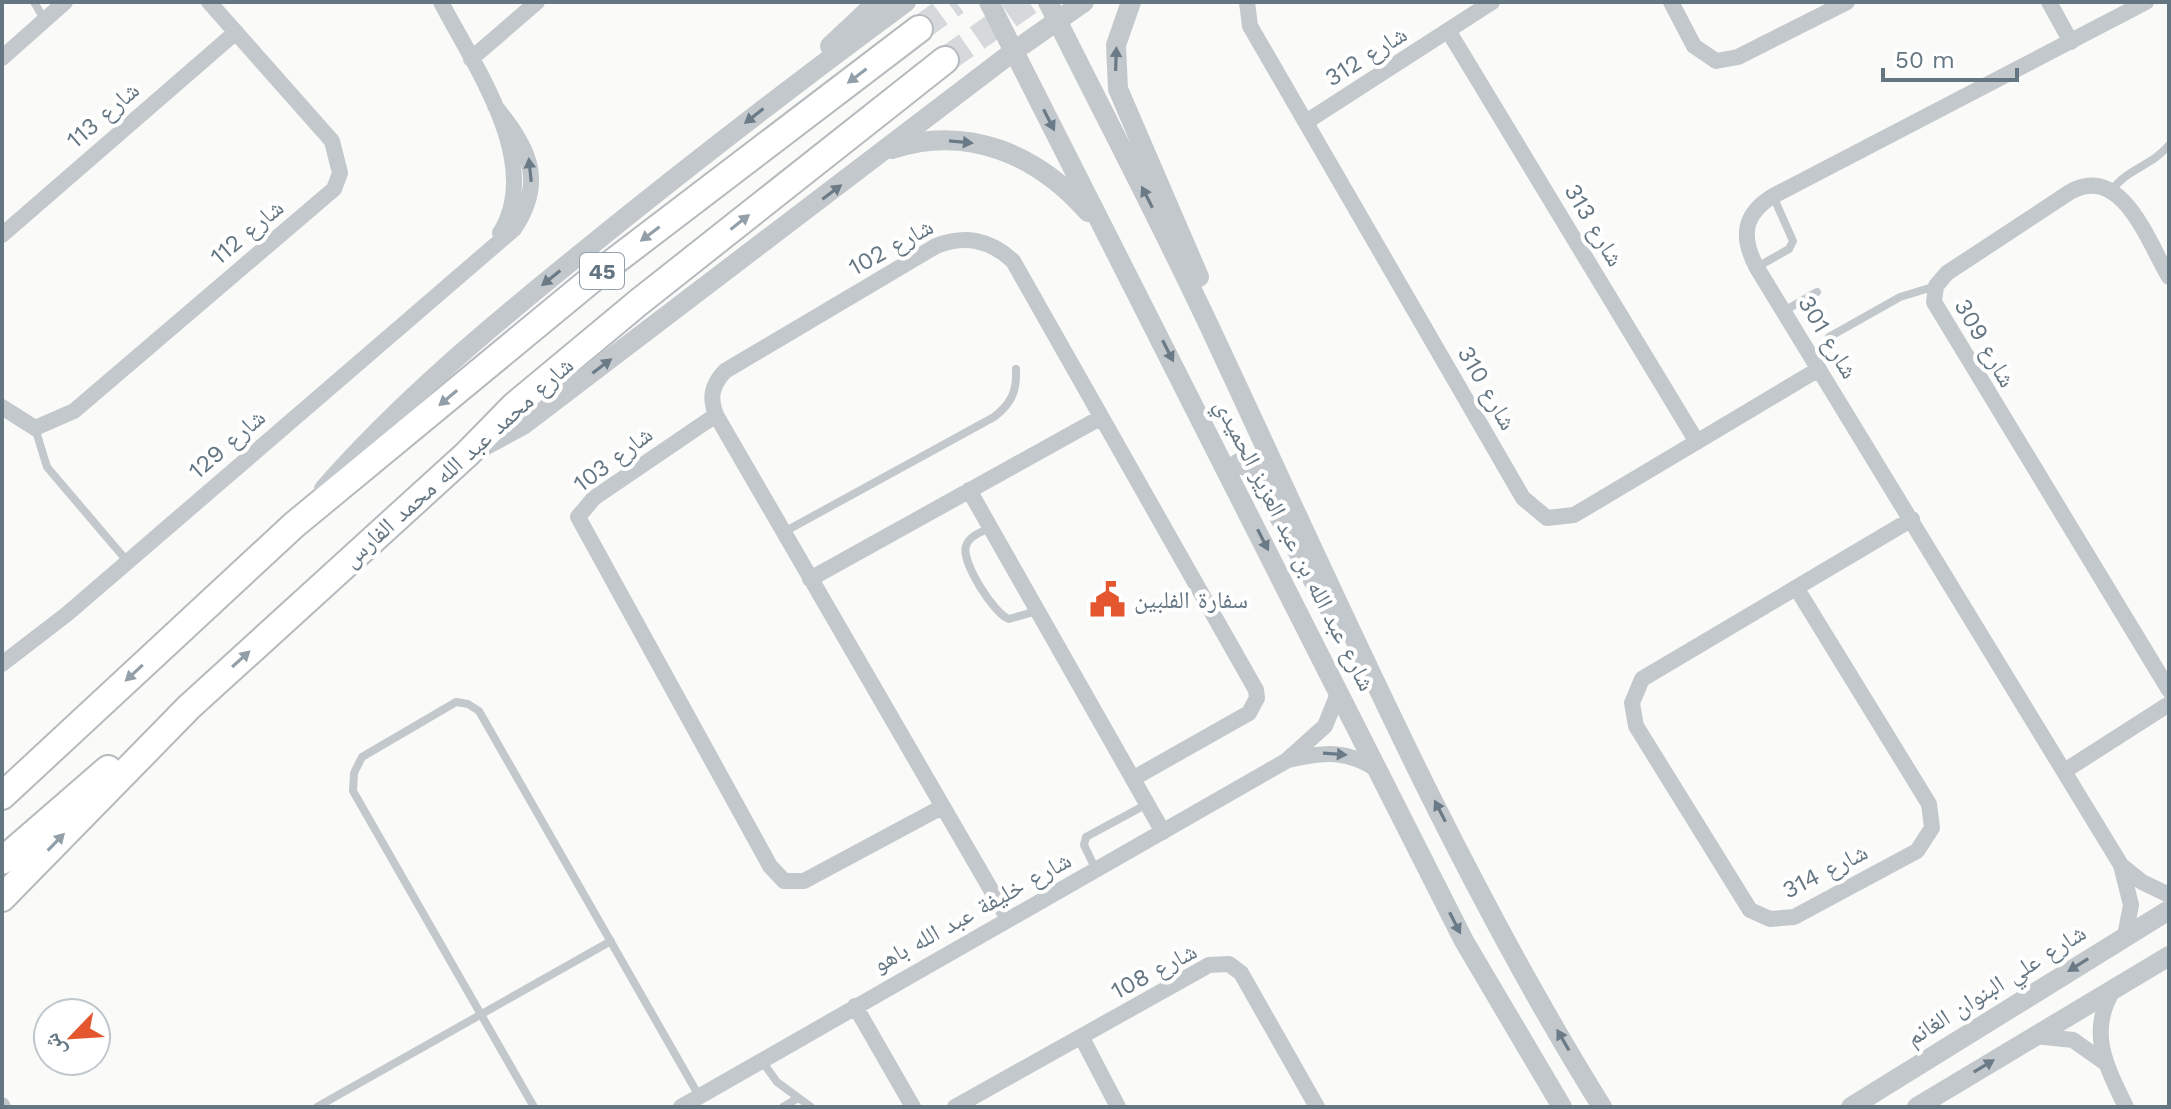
<svg xmlns="http://www.w3.org/2000/svg" width="2171" height="1109" font-family="'Work Sans','Noto Naskh Arabic',sans-serif">
<style>
.lines{fill:none;stroke-linecap:round;stroke-linejoin:round}
.primary-tunnel{stroke:#d5d9db;stroke-width:26;stroke-dasharray:26 13;stroke-linecap:butt}
.primary-casing{stroke:#b5babe;stroke-width:30}
.service{stroke:#c3c8cc;stroke-width:8}
.minor{stroke:#c3c8cc;stroke-width:16}
.tertiary{stroke:#c3c8cc;stroke-width:20}
.primary{stroke:#fff;stroke-width:26}
.oneway{fill:#6a7a87}
.oneway2{fill:#939fa8}
.labels{text-anchor:middle;dominant-baseline:central;stroke-width:8;stroke-linejoin:round;paint-order:stroke}
.shield{fill:#fff;stroke:#939fa8;stroke-width:2}
.shield-label{font-size:22px;font-weight:bold;fill:#657683}
.street-label{font-size:24px;fill:#657683;stroke:#fff}
.poi-label{font-size:24px;fill:#657683;stroke:#fff;text-anchor:start}
</style>
<rect width="100%" height="100%" fill="#fafaf8"/>
<g class="lines">
<path class="primary-tunnel" d="M 919,29 L 956,2
M 945,60 L 1029,2"/>
<defs>
<path id="primary" d="M 2,796 L 294,525 L 603,270 L 919,29
M 2,861 L 108,769
M 2,898 L 189,707 L 467,454 L 514,406 L 639,302 L 945,60"/>
</defs>
<use href="#primary" class="primary-casing"/>
<path class="service" d="M 34,2 L 44,19
M 2112,190 C 2127,169 2153,165 2169,145
M 1757,267 L 1789,249 L 1793,241 L 1773,196
M 1784,311 L 1817,292
M 1829,337 L 1900,297 L 1936,286
M 35,428 L 47,467 L 127,561
M 990,528 C 981,532 969,536 966,546 C 961,562 994,614 1009,619 L 1037,611
M 784,532 L 994,417 C 1012,403 1017,391 1016,369
M 1096,870 L 1084,845 L 1086,837 L 1147,804
M 762,1061 L 777,1082 L 811,1107
M 317,1107 L 611,941
M 534,1107 L 353,791 L 354,773 L 362,757 L 456,702 L 468,704 L 479,711 L 699,1096
M 783,1107 L 798,1098"/>
<path class="minor" d="M 441,2 C 474,66 544,163 500,233
M 1247,2 L 1250,26 L 1523,498 L 1547,518 L 1574,515 L 1819,369
M 1671,2 L 1694,46 L 1716,61 L 1738,57 L 1847,2
M 2049,2 L 2071,42
M 1449,32 L 1697,442
M 2,58 L 65,2
M 471,59 L 537,2
M 1306,122 L 1492,2
M 2,235 L 236,32
M 2169,277 C 2148,242 2122,163 2070,192 L 1947,273 L 1936,286 L 1934,302 L 2169,690
M 2,407 L 35,428 L 74,411 L 334,189 L 340,173 L 332,141 L 209,2
M 716,415 L 594,498 L 578,517 L 770,866 L 784,881 L 804,881 L 942,807
M 969,490 L 1163,832
M 810,579 L 1100,418
M 1797,589 L 1929,804 L 1932,828 L 1917,851 L 1794,917 L 1770,919 L 1750,910 L 1636,726 L 1632,703 L 1642,679 L 1912,519
M 2,664 L 67,614 L 514,229 C 547,180 528,147 495,106
M 1288,760 C 1323,752 1348,749 1379,771
M 2066,770 L 2169,704
M 2122,866 L 2142,882 L 2169,895
M 1008,919 L 716,415 C 709,397 712,385 725,371 L 936,246 C 965,235 989,239 1013,261 L 1256,690 L 1257,698 L 1249,713 L 1134,778
M 2125,936 L 2131,905 L 2121,865 L 1757,268 C 1741,238 1742,215 1773,196 L 2146,2
M 2114,989 C 2087,1031 2106,1066 2126,1107
M 855,1006 L 913,1107
M 2035,1036 L 2073,1040 L 2104,1062
M 1082,1038 L 1118,1107
M 2,1105 L 3,1107
M 681,1107 L 1286,761 L 1325,726 L 1339,691
M 955,1107 L 1209,965 L 1229,964 L 1241,973 L 1317,1107"/>
<path class="tertiary" d="M 989,2 L 1464,941 L 1562,1107
M 1048,2 C 1105,117 1165,230 1219,347 C 1339,603 1452,866 1602,1107
M 1131,2 L 1116,45 L 1118,89 L 1199,277
M 830,46 L 877,2
M 892,149 C 968,124 1038,155 1088,212
M 475,451 L 523,425 L 1014,51 L 1084,2
M 1228,471 L 1239,463 L 1254,470 L 1327,606
M 324,489 C 401,401 489,328 579,255 C 686,168 795,84 906,2
M 1851,1107 L 2169,910
M 1917,1107 L 2169,956"/>
<use href="#primary" class="primary"/>
</g>
<defs><path id="oneway-solid" d="M-6-.8H1V-3.2L6.5 0L1 3.2V.8H-6Z" transform="scale(2)"/></defs>
<g class="oneway">
<use href="#oneway-solid" transform="translate(1116 59) rotate(-88)"/>
<use href="#oneway-solid" transform="translate(754 116) rotate(142)"/>
<use href="#oneway-solid" transform="translate(1049 120) rotate(63)"/>
<use href="#oneway-solid" transform="translate(961 142) rotate(5)"/>
<use href="#oneway-solid" transform="translate(530 170) rotate(-96)"/>
<use href="#oneway-solid" transform="translate(832 192) rotate(-37)"/>
<use href="#oneway-solid" transform="translate(1147 197) rotate(-117)"/>
<use href="#oneway-solid" transform="translate(551 278) rotate(141)"/>
<use href="#oneway-solid" transform="translate(1168 351) rotate(63)"/>
<use href="#oneway-solid" transform="translate(602 366) rotate(-37)"/>
<use href="#oneway-solid" transform="translate(1263 540) rotate(63)"/>
<use href="#oneway-solid" transform="translate(1335 754) rotate(4)"/>
<use href="#oneway-solid" transform="translate(1440 811) rotate(-117)"/>
<use href="#oneway-solid" transform="translate(1455 923) rotate(63)"/>
<use href="#oneway-solid" transform="translate(2078 965) rotate(148)"/>
<use href="#oneway-solid" transform="translate(1563 1040) rotate(-120)"/>
<use href="#oneway-solid" transform="translate(1984 1066) rotate(-31)"/>
</g>
<g class="oneway2">
<use href="#oneway-solid" transform="translate(857 76) rotate(143)"/>
<use href="#oneway-solid" transform="translate(740 222) rotate(-38)"/>
<use href="#oneway-solid" transform="translate(650 234) rotate(143)"/>
<use href="#oneway-solid" transform="translate(448 398) rotate(140)"/>
<use href="#oneway-solid" transform="translate(241 659) rotate(-42)"/>
<use href="#oneway-solid" transform="translate(134 673) rotate(137)"/>
<use href="#oneway-solid" transform="translate(56 842) rotate(-46)"/>
</g>
<defs>
<symbol id="civic-bare" viewBox="-9 -9 18 18"><path d="M-.6-6.5H3V-4.5H.6V-3L4-1V1h2V6H-6V1h2V-1L-.6-3ZM-1.2 2.5V6h2.4V2.5Z" fill="#e4572e" stroke="#fff" stroke-width="2.5" paint-order="stroke"/></symbol>
</defs>
<g fill-rule="evenodd">
<use href="#civic-bare" x="1082" y="574" width="51" height="51"/>
</g>
<g class="labels">
<rect class="shield" x="580" y="253" width="44" height="36" rx="6"/>
<g class="shield-label">
<text x="602" y="271">45</text>
</g>
<g class="street-label">
<text transform="translate(1366 56) rotate(-32)">شارع 312</text>
<text transform="translate(103 115) rotate(-41)">شارع 113</text>
<text transform="translate(1594 225) rotate(59)">شارع 313</text>
<text transform="translate(247 232) rotate(-40)">شارع 112</text>
<text transform="translate(891 247) rotate(-29)">شارع 102</text>
<text transform="translate(1828 337) rotate(59)">شارع 301</text>
<text transform="translate(1985 343) rotate(60)">شارع 309</text>
<text transform="translate(1487 388) rotate(60)">شارع 310</text>
<text transform="translate(227 444) rotate(-41)">شارع 129</text>
<text transform="translate(613 459) rotate(-37)">شارع 103</text>
<text transform="translate(458 462) rotate(-42)">شارع محمد عبد الله محمد الفارس</text>
<text transform="translate(1295 545) rotate(63)">شارع عبد الله بن عبد العزيز الحميدي</text>
<text transform="translate(1825 871) rotate(-27)">شارع 314</text>
<text transform="translate(972 912) rotate(-29)">شارع خليفة عبد الله باهو</text>
<text transform="translate(1154 971) rotate(-28)">شارع 108</text>
<text transform="translate(1996 985) rotate(-32)">شارع علي البنوان الغانم</text>
</g>
<g class="poi-label">
<text x="1134" y="600">سفارة الفلبين</text>
</g>
</g>
<rect width="2171" height="1109" fill="none" stroke="#657683" stroke-width="8"/>
<g transform="translate(72 1037) rotate(245)"><circle r="38" fill="#ffffff" stroke="#c1c8cd" stroke-width="2"/>
<path d="M0-6L14 30L0 20L-14 30Z" fill="#e4572e"/>
<text y="-12" font-size="22" font-weight="bold" text-anchor="middle" fill="#657683">ش</text>
</g>
<path d="M1883 68v12h134v-12" fill="none" stroke="#657683" stroke-width="4"/>
<text x="1895" y="68" font-size="24" fill="#657683" stroke="#ffffff" stroke-width="6" paint-order="stroke">50 m</text>
</svg>
